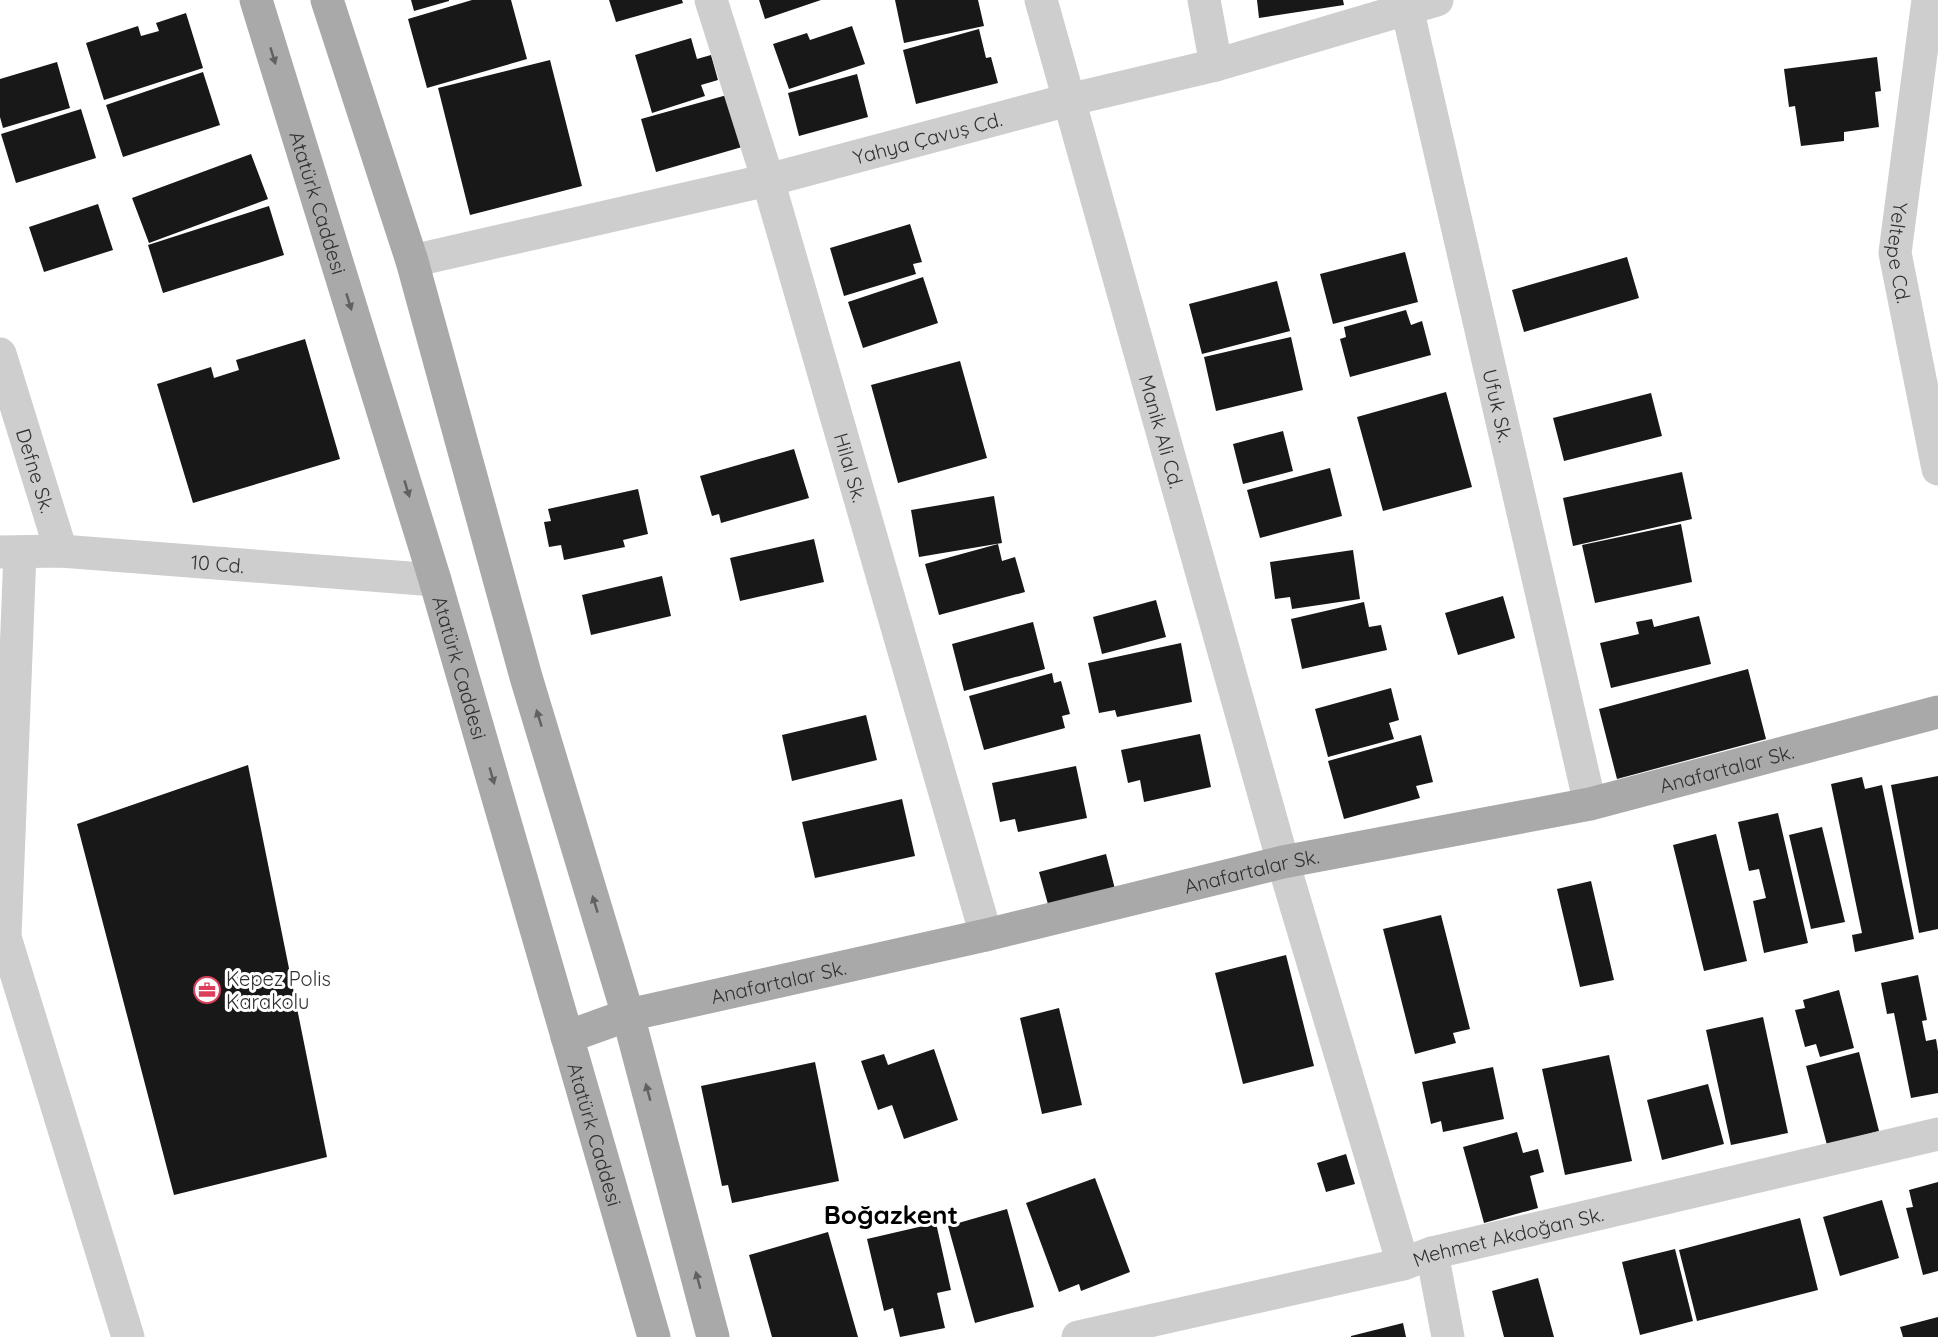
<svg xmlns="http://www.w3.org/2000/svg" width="1938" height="1337" font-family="Quicksand,sans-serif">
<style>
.building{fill:#181818}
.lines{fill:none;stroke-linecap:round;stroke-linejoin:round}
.minor{stroke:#cecece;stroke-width:33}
.major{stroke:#a9a9a9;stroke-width:33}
.oneway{fill:#616161}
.labels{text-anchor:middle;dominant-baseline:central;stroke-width:6;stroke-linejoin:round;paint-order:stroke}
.street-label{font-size:20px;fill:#313131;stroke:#fff}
.poi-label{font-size:20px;fill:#313131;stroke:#fff;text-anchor:start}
.district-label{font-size:26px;font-weight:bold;fill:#000;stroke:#fff}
</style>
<rect width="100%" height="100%" fill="#fff"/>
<path class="building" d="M 411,0 L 449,0 L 449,1 L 414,11 Z
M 472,0 L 511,0 L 527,59 L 427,88 L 408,19 Z
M 609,0 L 682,0 L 683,3 L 616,22 Z
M 759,0 L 821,0 L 765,19 Z
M 895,0 L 978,0 L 984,26 L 904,43 Z
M 1257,0 L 1343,0 L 1344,5 L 1259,18 Z
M 186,13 L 203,68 L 104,100 L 86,43 L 138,26 L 141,36 L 159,31 L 156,23 Z
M 852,26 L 865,64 L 789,89 L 773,44 L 807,33 L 810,40 Z
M 979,29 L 986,58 L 991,57 L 998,83 L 916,104 L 903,50 Z
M 691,38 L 697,59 L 711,55 L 718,80 L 701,85 L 705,96 L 652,113 L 635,55 Z
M 1877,57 L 1881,91 L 1875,92 L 1879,127 L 1844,132 L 1844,141 L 1801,146 L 1795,106 L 1789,107 L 1784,69 Z
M 550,60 L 582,186 L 470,215 L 438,88 Z
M 57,62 L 70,108 L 3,128 L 0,117 L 0,79 Z
M 203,72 L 220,125 L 123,157 L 106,105 Z
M 857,74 L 868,117 L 799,136 L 788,93 Z
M 727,95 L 742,147 L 656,172 L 641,119 Z
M 81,109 L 96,158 L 16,183 L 1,134 Z
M 251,154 L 268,199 L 149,243 L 132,198 Z
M 98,204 L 113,250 L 44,272 L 29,227 Z
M 269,206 L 284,255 L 163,293 L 148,245 Z
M 910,224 L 922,262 L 913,264 L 916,274 L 844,296 L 830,248 Z
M 1405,252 L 1418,302 L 1333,324 L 1320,274 Z
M 1627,257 L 1639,298 L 1524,332 L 1512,290 Z
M 923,277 L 938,323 L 863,348 L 848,302 Z
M 1277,281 L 1290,331 L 1202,354 L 1189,304 Z
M 1406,310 L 1411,325 L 1422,321 L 1431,355 L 1350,377 L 1340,339 L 1346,337 L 1344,327 Z
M 1291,337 L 1303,390 L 1216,411 L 1204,357 Z
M 305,339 L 340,459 L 193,503 L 157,384 L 211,367 L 214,378 L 239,370 L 236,360 Z
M 960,361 L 987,458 L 898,483 L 871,385 Z
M 1446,392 L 1472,487 L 1383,511 L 1357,417 Z
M 1651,393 L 1662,436 L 1564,461 L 1553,418 Z
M 1283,431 L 1293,471 L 1243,484 L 1233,444 Z
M 794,449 L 809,498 L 721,523 L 719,514 L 712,516 L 700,476 Z
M 1330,468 L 1342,516 L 1260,538 L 1247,490 Z
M 1682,472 L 1692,519 L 1573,546 L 1563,498 Z
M 638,489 L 648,534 L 623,540 L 625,547 L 564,560 L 561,545 L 549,547 L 544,522 L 551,521 L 548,509 Z
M 994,496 L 1002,543 L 919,557 L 911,510 Z
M 1681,524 L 1692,582 L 1595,603 L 1582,545 Z
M 814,539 L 824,582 L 740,601 L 730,558 Z
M 998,544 L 1002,561 L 1015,557 L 1025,592 L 939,615 L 925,564 Z
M 1353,550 L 1360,599 L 1292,609 L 1290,597 L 1275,599 L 1270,562 Z
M 662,576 L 671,616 L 591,635 L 582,595 Z
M 1503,596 L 1515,638 L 1458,655 L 1445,613 Z
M 1156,600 L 1166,637 L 1102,654 L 1093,617 Z
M 1364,602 L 1369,627 L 1381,625 L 1387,650 L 1302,669 L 1291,619 Z
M 1699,616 L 1711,664 L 1611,688 L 1600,643 L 1639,634 L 1636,622 L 1652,619 L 1654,627 Z
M 1033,622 L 1045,669 L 964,691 L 952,644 Z
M 1181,643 L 1192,702 L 1117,717 L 1115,710 L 1099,713 L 1088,663 Z
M 1748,669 L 1766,739 L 1617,779 L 1599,709 Z
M 1052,673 L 1054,683 L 1061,681 L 1070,714 L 1062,716 L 1065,728 L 984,750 L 969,696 Z
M 1391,688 L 1399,720 L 1389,723 L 1394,739 L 1328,757 L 1315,709 Z
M 866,715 L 877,760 L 792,781 L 782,735 Z
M 1200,734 L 1211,787 L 1144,802 L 1140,780 L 1128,783 L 1121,750 Z
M 1421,735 L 1433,782 L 1416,786 L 1420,798 L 1344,819 L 1328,761 Z
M 248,765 L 327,1157 L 174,1195 L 77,824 Z
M 1076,766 L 1087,818 L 1018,832 L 1015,819 L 1000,822 L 992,783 Z
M 1938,776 L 1938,929 L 1919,933 L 1891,785 Z
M 1862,777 L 1865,789 L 1882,785 L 1914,939 L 1855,952 L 1852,935 L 1862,933 L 1831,784 Z
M 902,799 L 915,856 L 815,878 L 802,822 Z
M 1778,813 L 1808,943 L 1764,953 L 1753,901 L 1766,898 L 1759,869 L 1749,871 L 1738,822 Z
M 1822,827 L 1845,922 L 1811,929 L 1789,835 Z
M 1716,834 L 1747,961 L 1704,971 L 1673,845 Z
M 1106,854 L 1117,897 L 1051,915 L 1039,872 Z
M 1591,881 L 1614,980 L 1580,987 L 1557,889 Z
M 1441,915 L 1470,1029 L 1453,1033 L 1456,1043 L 1415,1054 L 1383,929 Z
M 1286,955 L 1314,1066 L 1243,1084 L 1215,973 Z
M 1918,975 L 1927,1020 L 1922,1021 L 1926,1041 L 1936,1039 L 1938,1051 L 1938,1093 L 1911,1098 L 1894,1013 L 1887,1014 L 1881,983 Z
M 1839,990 L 1854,1048 L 1820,1057 L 1816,1044 L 1805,1047 L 1795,1010 L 1805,1008 L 1803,1000 Z
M 1059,1008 L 1082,1105 L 1042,1114 L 1020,1018 Z
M 1763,1017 L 1788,1133 L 1731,1145 L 1706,1030 Z
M 934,1049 L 958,1120 L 904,1139 L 892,1105 L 878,1110 L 861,1061 L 884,1054 L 888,1065 Z
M 1859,1052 L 1879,1131 L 1827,1145 L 1806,1066 Z
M 1609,1055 L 1632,1161 L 1565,1175 L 1542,1069 Z
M 815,1062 L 839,1181 L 732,1203 L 728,1185 L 722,1186 L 701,1086 Z
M 1493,1067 L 1504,1119 L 1443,1132 L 1441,1121 L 1431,1124 L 1422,1082 Z
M 1708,1084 L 1724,1144 L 1662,1160 L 1647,1100 Z
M 1517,1132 L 1523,1153 L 1538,1149 L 1544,1172 L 1530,1176 L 1538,1208 L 1484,1223 L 1463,1147 Z
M 1346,1154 L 1355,1184 L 1326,1192 L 1317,1163 Z
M 1095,1178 L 1130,1272 L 1081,1291 L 1079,1284 L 1059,1292 L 1026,1203 Z
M 1938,1182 L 1938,1271 L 1923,1275 L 1906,1208 L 1913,1207 L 1909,1190 Z
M 1882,1200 L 1899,1258 L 1840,1276 L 1823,1217 Z
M 1007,1209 L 1034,1307 L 975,1323 L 948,1226 Z
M 1800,1218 L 1818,1290 L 1697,1321 L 1679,1250 Z
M 936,1223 L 951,1290 L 937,1293 L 945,1328 L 900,1337 L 893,1308 L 884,1311 L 867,1239 Z
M 828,1232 L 858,1337 L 772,1337 L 749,1255 Z
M 1675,1249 L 1693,1321 L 1640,1335 L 1622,1262 Z
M 1538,1278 L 1554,1337 L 1504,1337 L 1492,1291 Z
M 1938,1317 L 1938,1337 L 1903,1337 L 1900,1327 Z
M 1403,1323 L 1406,1337 L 1351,1337 L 1351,1336 Z"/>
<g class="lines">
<g class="minor">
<path id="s1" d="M 711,0 L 768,180 L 986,935"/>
<path id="s2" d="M 1041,0 L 1283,862 L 1403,1264"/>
<path d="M 1204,0 L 1216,65"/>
<path id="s3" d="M 1928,0 L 1895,253 L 1938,469"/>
<path id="s4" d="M 1407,8 L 1590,804"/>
<path id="s5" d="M 412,261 L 768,180 L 1068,100 L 1216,65 L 1437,0"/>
<path id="s6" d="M 0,354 L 61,551"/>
<path id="s7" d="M 0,552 L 61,551 L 435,580"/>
<path d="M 20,552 L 5,937 L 128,1337"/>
<path d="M 1432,1253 L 1448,1337"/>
<path id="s8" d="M 1078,1337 L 1403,1264 L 1432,1253 L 1938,1134"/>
</g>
<g class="major">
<path id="s9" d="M 256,0 L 435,580 L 654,1337"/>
<path d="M 327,0 L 412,261 L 526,677 L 628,1015 L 713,1337"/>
<path id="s10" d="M 567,1037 L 628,1015 L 986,935 L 1283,862 L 1590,804 L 1938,712"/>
</g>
</g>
<defs><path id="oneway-solid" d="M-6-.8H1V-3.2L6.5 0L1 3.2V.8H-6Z" transform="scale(1.5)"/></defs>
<g class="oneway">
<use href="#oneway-solid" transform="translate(273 56) rotate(73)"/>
<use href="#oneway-solid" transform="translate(349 302) rotate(73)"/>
<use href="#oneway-solid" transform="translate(407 489) rotate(73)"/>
<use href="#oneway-solid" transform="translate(539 718) rotate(-107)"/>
<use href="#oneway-solid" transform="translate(492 776) rotate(74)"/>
<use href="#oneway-solid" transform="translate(595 904) rotate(-107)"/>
<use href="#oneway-solid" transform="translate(648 1092) rotate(-105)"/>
<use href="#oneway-solid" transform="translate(698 1280) rotate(-105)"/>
</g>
<defs>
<symbol id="office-ring" viewBox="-11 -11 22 22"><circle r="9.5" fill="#fff" stroke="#dc3f5a" stroke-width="1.5"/><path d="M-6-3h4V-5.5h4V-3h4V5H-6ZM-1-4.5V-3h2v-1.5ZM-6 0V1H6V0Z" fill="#dc3f5a"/></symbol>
</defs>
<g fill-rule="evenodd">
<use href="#office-ring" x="192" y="975" width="30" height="30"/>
</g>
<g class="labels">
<g class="street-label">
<text stroke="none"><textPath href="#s5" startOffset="530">Yahya Çavuş Cd.</textPath></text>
<text stroke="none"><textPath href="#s9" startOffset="212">Atatürk Caddesi</textPath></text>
<text stroke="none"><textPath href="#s3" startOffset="255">Yeltepe Cd.</textPath></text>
<text stroke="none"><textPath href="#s4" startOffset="408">Ufuk Sk.</textPath></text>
<text stroke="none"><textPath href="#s2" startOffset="448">Manik Ali Cd.</textPath></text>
<text stroke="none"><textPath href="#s1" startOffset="488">Hilal Sk.</textPath></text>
<text stroke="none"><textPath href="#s6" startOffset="122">Defne Sk.</textPath></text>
<text stroke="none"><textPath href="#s7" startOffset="218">10 Cd.</textPath></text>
<text stroke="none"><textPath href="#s9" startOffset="698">Atatürk Caddesi</textPath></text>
<text stroke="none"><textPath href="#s10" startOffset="1191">Anafartalar Sk.</textPath></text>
<text stroke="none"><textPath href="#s10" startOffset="705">Anafartalar Sk.</textPath></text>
<text stroke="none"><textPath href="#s10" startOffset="219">Anafartalar Sk.</textPath></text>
<text stroke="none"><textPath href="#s9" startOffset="1184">Atatürk Caddesi</textPath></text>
<text stroke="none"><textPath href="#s8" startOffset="442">Mehmet Akdoğan Sk.</textPath></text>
</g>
<g class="poi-label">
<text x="226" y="978">Kepez Polis<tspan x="226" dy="23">Karakolu</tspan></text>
</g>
<g class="district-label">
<text x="891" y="1214">Boğazkent</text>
</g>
</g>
</svg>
